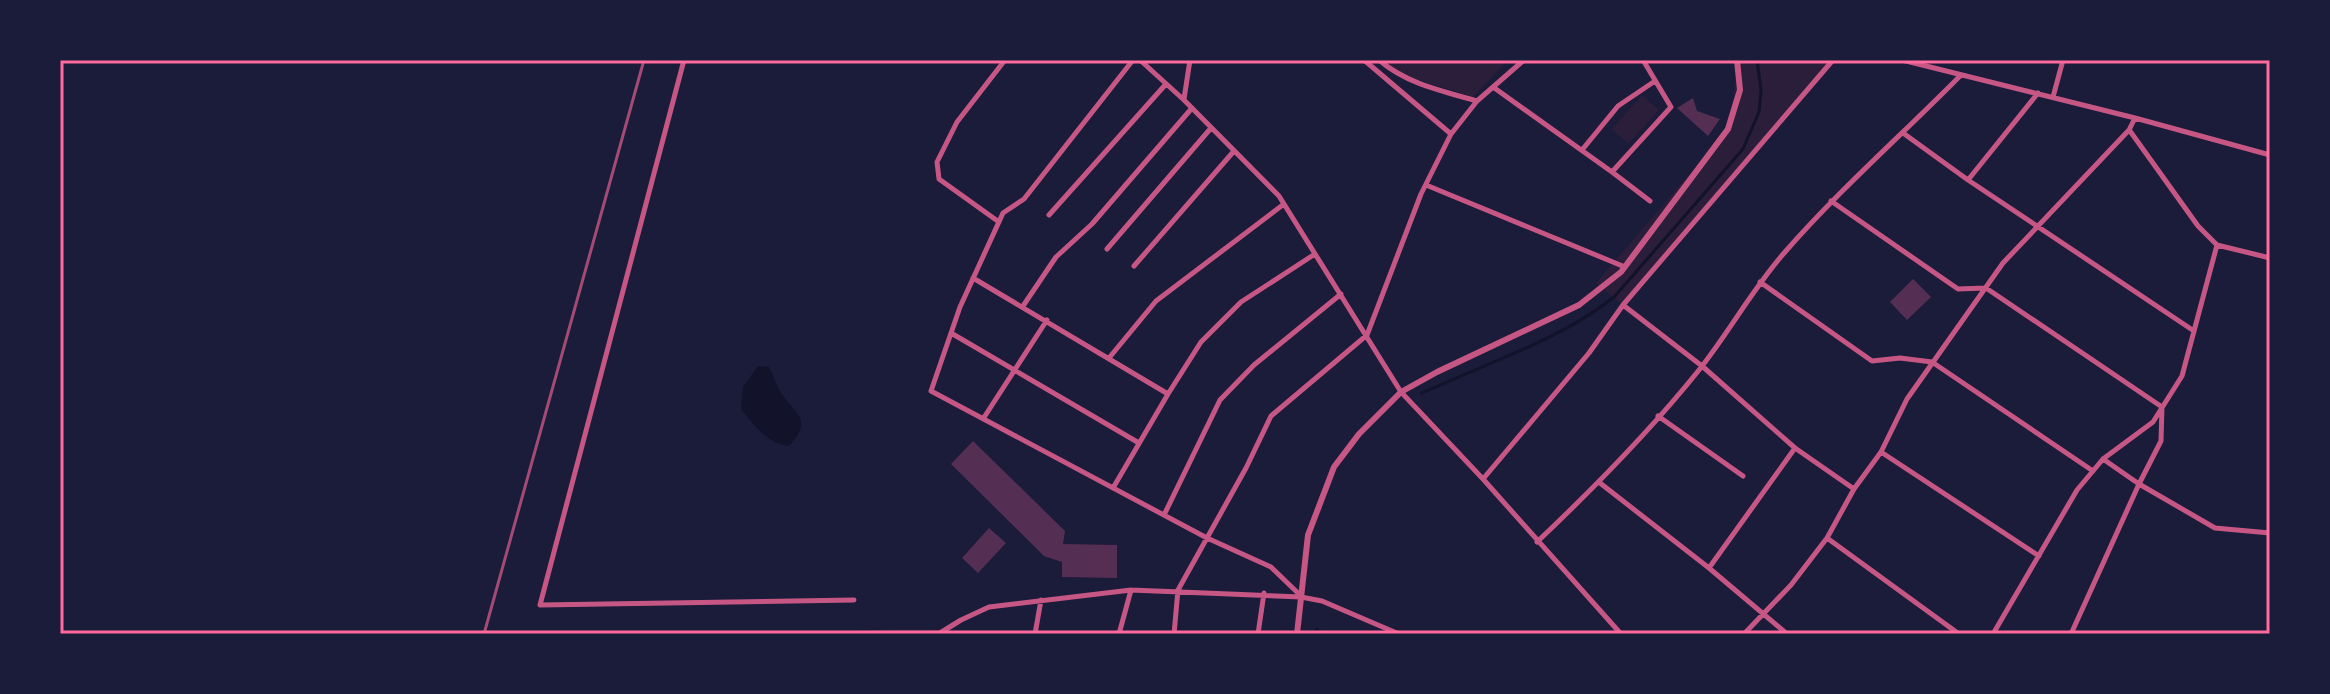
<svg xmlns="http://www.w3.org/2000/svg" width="2330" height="694" font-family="'Exo 2',sans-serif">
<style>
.green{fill:#2a1e3b}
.water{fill:#12122b}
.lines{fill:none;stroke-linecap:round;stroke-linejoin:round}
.stream{stroke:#12122b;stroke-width:3}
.building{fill:#542f53}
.minor{stroke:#c65784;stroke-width:5}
.tertiary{stroke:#c65784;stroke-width:6}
.rail{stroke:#a44b75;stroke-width:3}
.neatline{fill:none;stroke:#ff6b9d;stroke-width:3}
</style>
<rect width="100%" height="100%" fill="#1b1b3a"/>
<path class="green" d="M 1379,60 L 1508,60 L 1473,97 L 1393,72 Z
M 1733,60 L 1821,60 L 1828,63 L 1623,305 L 1596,283 L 1728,129 L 1736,78 Z
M 1642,95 L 1659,110 L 1628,144 L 1612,129 Z"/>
<path class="water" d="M 758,366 L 769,367 C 774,376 777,389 784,397 C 800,418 811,421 789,446 C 769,445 753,424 741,409 L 743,387 Z"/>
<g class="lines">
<path class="stream" d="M 1422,393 C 1482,365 1565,338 1615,296 L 1743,149 L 1759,112 L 1761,90 L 1757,60
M 1316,634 L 1317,629"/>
</g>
<path class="building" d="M 1693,98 L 1697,111 L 1720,119 L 1708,136 L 1677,108 Z
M 1913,279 L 1931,297 L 1907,320 L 1890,302 Z
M 973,441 L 1065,531 L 1063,544 L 1117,545 L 1117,578 L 1062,577 L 1062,562 L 1044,556 L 951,464 Z
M 989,528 L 1006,543 L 978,573 L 962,558 Z"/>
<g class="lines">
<path class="minor" d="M 684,60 L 540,605 L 854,600
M 1133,60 L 1024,199 L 1003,213 L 960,307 L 931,391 L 1207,538 L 1271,567 L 1301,596
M 1140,60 L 1184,100 L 1279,196 L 1401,392 L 1483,479 L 1621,634
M 1364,60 L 1451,134
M 1379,60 C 1407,84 1442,91 1477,101
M 1902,60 L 2135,118 L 2270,155
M 1493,87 L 1612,172 L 1671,107 L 1643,60
M 2053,97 L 2063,60
M 1184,99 L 1190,60
M 2130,131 L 2198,226 L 2217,245 L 2270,258
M 1903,133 L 1968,180 L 2194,331
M 1582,150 L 1618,106 L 1655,81
M 1612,172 L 1650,201
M 1968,180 L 2038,93
M 1426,185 L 1625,267
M 1831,201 L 1958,289 L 1986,288 L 2162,407 L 2161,441 L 2139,484 L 2071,634
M 1049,215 L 1166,84
M 999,222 L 939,179 L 937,162 L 957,122 L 1005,60
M 1107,249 L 1211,128
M 1134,266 L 1234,151
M 973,278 L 1168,394
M 1760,282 L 1872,361 L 1900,358 L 1932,362 L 2093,471
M 1623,305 L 1702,366 L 1795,448 L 1854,489
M 1023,306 L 1056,257 L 1092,224 L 1192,108
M 951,333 L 1139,443
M 1109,358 L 1156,301 L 1284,204
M 1658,416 L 1743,476
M 983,419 L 1047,320
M 1881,452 L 2039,556
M 2103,459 L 2139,484 L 2215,528 L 2270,533
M 1483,479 L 1589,353 L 1623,305 L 1833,60
M 1600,483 L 1709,568 L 1787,634
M 1113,488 L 1168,394 L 1201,342 L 1241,302 L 1315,254
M 1164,515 L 1220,400 L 1254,365 L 1341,294
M 1827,538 L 1959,634
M 1537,542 C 1594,488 1650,431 1699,370 C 1730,331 1753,288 1785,252 C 1840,189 1903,134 1961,75
M 1709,568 L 1795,448
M 764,634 L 940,633 L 961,620 L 989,607 L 1131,590 L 1301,597 L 1322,601 L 1399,634
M 1035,634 L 1041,600
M 1119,634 L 1131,590
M 1174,634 L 1178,590 L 1246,468 L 1271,416 L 1367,335 L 1421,194 L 1451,134 L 1477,101 L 1524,60
M 1258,634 L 1264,593
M 1744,634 L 1791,585 L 1827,538 L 1854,489 L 1881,452 L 1907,399 L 2003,263 L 2129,130 L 2135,118
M 1993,634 L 2077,490 L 2103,459 L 2153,422 L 2182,376 L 2217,245"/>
<path class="tertiary" d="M 1297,634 L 1308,535 L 1334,467 L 1359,434 L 1401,392 L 1437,372 L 1579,305 L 1621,272 L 1728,129 L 1740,90 L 1737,60"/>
<path class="rail" d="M 484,634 L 644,60"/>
</g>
<rect width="2330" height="694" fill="none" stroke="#1b1b3a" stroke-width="124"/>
<rect x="62" y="62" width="2206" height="570" class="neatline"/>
</svg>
